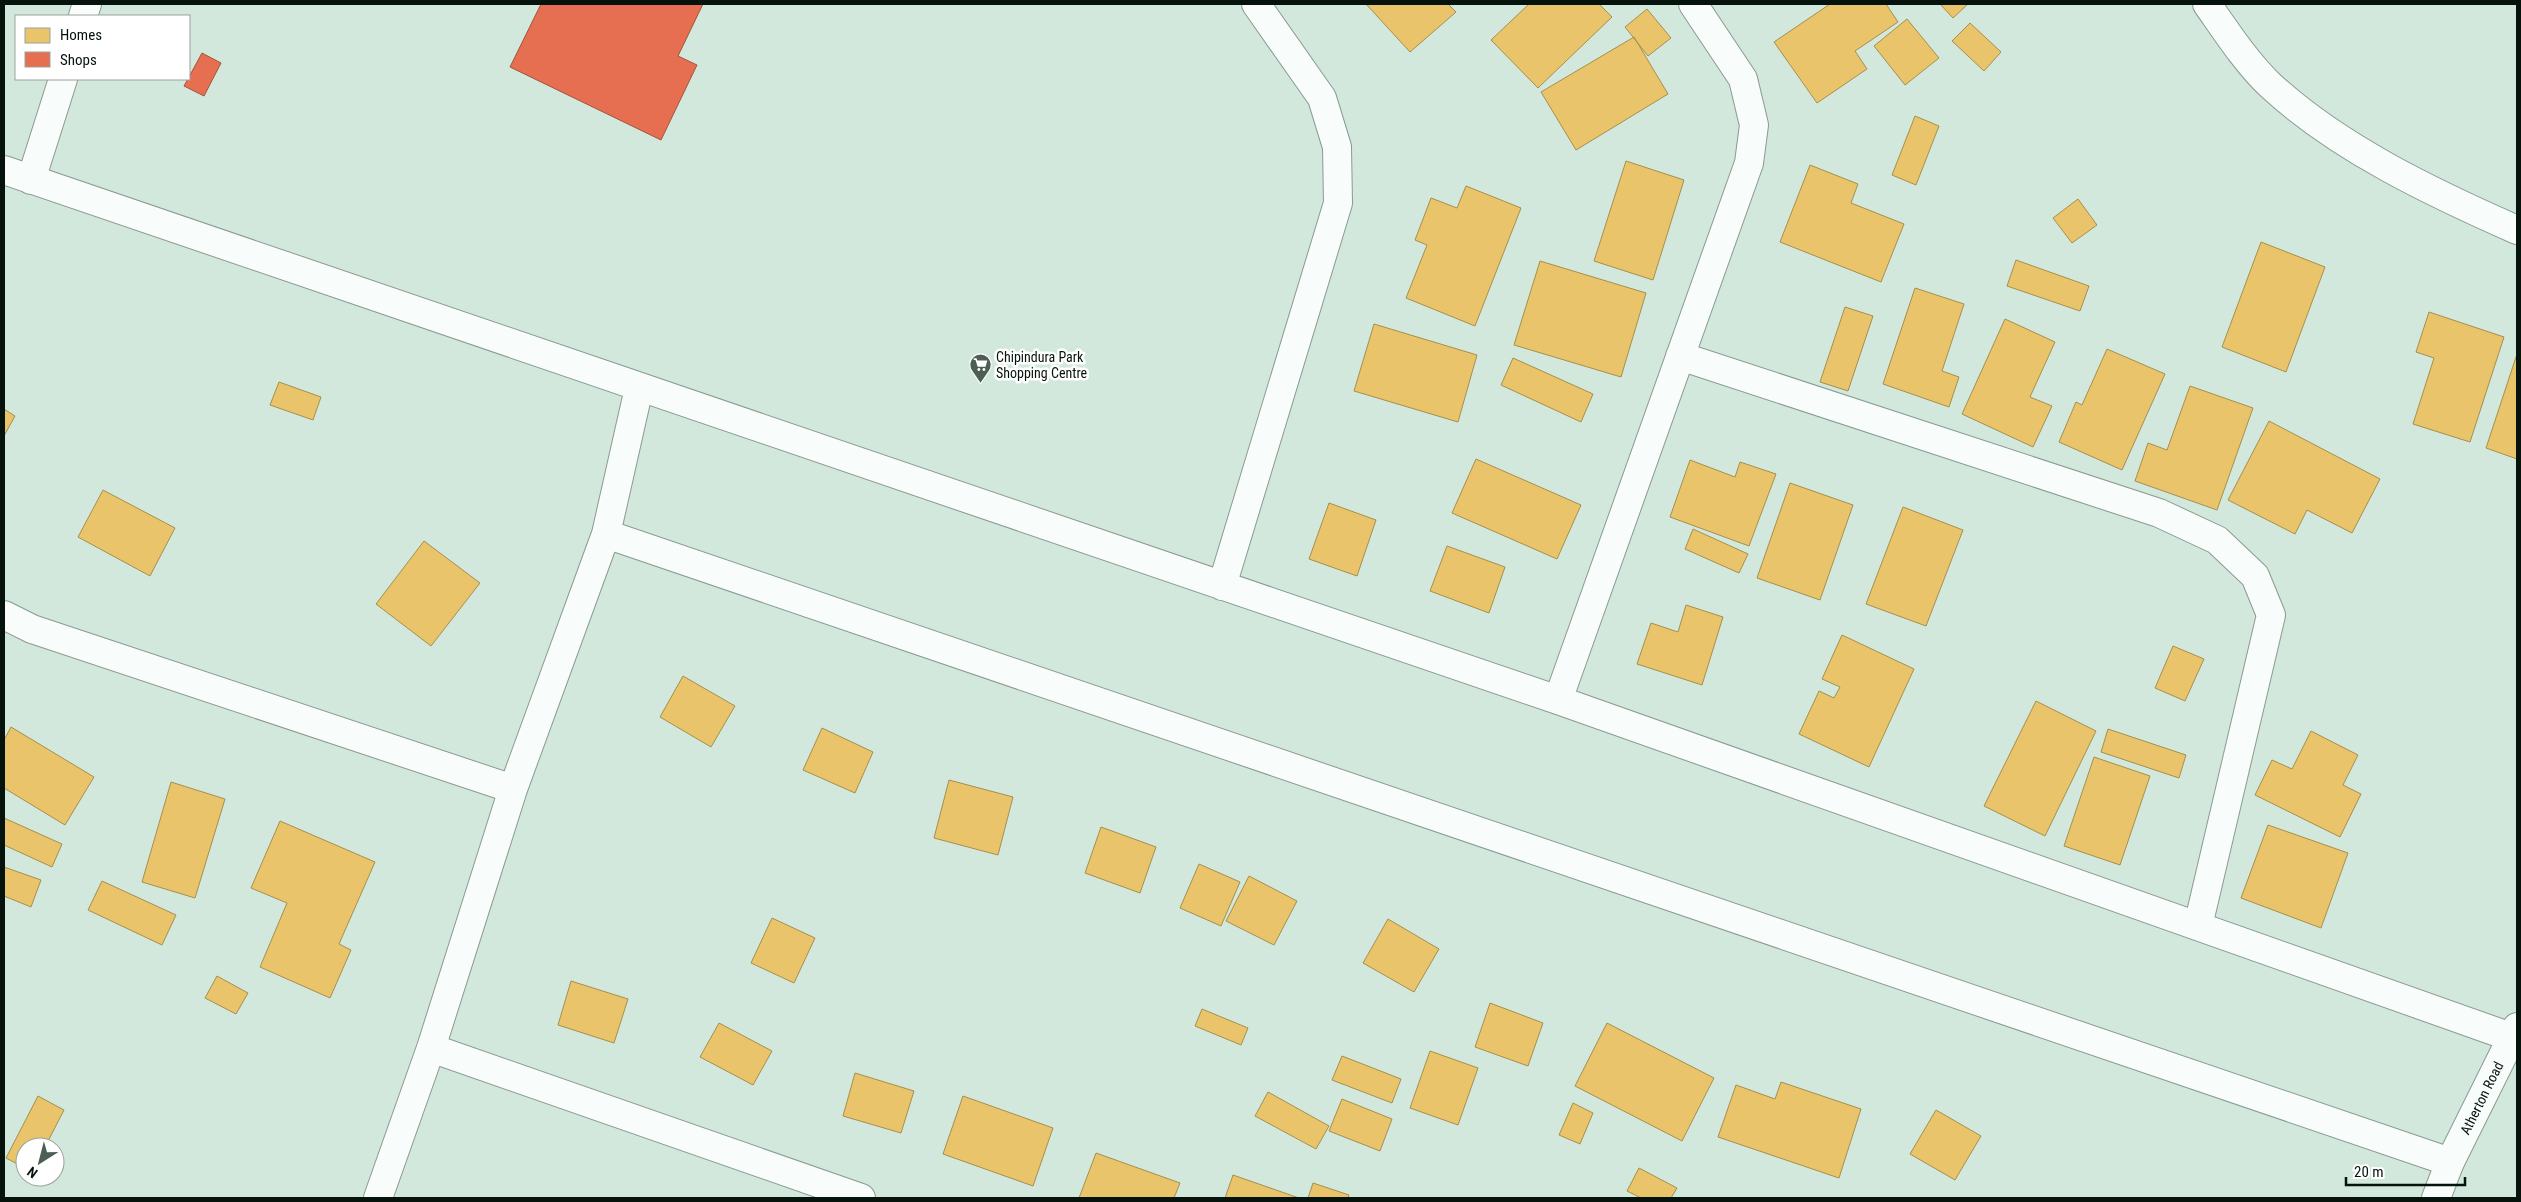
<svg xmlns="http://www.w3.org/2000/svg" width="2521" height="1202" font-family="'Roboto Condensed',sans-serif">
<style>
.homes{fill:#e9c46a;stroke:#a58f4e}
.shops{fill:#e76f51;stroke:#a4533c}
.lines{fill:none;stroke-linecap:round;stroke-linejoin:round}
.minor-casing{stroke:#8a9a92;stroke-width:30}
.tertiary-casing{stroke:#8a9a92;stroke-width:30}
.minor{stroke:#f8fcfa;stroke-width:28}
.tertiary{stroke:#f8fcfa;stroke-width:28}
.labels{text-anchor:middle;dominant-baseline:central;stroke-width:5;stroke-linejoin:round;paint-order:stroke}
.poi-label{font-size:14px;fill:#06130c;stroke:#fff;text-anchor:start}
.street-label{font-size:14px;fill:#06130c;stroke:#fff}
</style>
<rect width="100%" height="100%" fill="#d2e8dc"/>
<path class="homes" d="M 1366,4 L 1448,4 L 1456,12 L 1410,52 Z
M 1529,4 L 1599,4 L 1612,17 L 1538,88 L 1491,40 Z
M 1830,4 L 1886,4 L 1898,22 L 1855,51 L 1867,69 L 1817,103 L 1774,42 Z
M 1940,4 L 1968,4 L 1953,18 Z
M 1647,9 L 1671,38 L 1648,56 L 1625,27 Z
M 1907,19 L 1939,58 L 1905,85 L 1874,46 Z
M 1970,23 L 2001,52 L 1984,71 L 1952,41 Z
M 1634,37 L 1668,94 L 1576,150 L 1541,92 Z
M 1915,116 L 1939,126 L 1916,185 L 1892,175 Z
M 1626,161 L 1684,180 L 1653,280 L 1594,261 Z
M 1810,165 L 1858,184 L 1851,203 L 1904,224 L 1881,282 L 1780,242 Z
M 1466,186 L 1521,208 L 1475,326 L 1406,298 L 1427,245 L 1415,240 L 1431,198 L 1457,208 Z
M 2078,199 L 2097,225 L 2072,243 L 2053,218 Z
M 2261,242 L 2325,267 L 2286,372 L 2222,347 Z
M 2016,260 L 2089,286 L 2080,311 L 2007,286 Z
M 1540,261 L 1646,293 L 1621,377 L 1514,345 Z
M 1915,288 L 1964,304 L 1942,371 L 1959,377 L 1949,407 L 1883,384 Z
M 1845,307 L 1873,316 L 1848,391 L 1820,382 Z
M 2429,312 L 2504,337 L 2470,442 L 2413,424 L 2434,358 L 2416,352 Z
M 2005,319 L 2055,342 L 2030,397 L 2052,406 L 2033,447 L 1962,414 Z
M 1374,324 L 1477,355 L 1458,422 L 1354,391 Z
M 2107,349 L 2165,374 L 2122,470 L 2059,442 L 2076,402 L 2082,405 Z
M 2517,354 L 2517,459 L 2486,448 Z
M 1513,358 L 1593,394 L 1581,422 L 1501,385 Z
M 279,382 L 321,397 L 313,420 L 270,405 Z
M 2190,386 L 2253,408 L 2217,510 L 2135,481 L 2148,443 L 2167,450 Z
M 4,409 L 15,416 L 4,436 Z
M 2269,421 L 2380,479 L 2352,533 L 2307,510 L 2295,534 L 2228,500 Z
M 1476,459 L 1581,505 L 1557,559 L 1452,513 Z
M 1690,460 L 1735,477 L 1740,462 L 1776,474 L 1749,546 L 1670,517 Z
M 1790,483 L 1853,505 L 1820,600 L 1757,578 Z
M 103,490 L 175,528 L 150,576 L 78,537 Z
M 1329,503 L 1376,520 L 1357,576 L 1309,559 Z
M 1903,507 L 1963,530 L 1926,626 L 1866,604 Z
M 1693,529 L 1748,554 L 1739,573 L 1685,549 Z
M 424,541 L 480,583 L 431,646 L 376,604 Z
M 1447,546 L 1505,567 L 1489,613 L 1430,591 Z
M 1686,605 L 1723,617 L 1702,685 L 1637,664 L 1651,623 L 1678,632 Z
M 1842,635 L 1914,669 L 1869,767 L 1799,734 L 1819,691 L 1834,698 L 1840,687 L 1822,679 Z
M 2173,646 L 2204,659 L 2185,701 L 2155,688 Z
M 683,676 L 735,706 L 711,747 L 660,717 Z
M 2036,701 L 2096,731 L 2045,836 L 1984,806 Z
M 11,727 L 94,777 L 65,825 L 4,788 L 4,740 Z
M 822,728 L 873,752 L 855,793 L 803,770 Z
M 2108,729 L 2186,755 L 2179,778 L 2101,752 Z
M 2311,731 L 2358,755 L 2343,785 L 2361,794 L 2340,837 L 2255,795 L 2272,760 L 2292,769 Z
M 2094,757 L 2150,776 L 2120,865 L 2064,846 Z
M 949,780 L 1013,797 L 998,855 L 934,838 Z
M 171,782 L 225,799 L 195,898 L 142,882 Z
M 4,818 L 62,844 L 52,867 L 4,845 Z
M 280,821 L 375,862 L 339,944 L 351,950 L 330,998 L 260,967 L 287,903 L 251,888 Z
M 2268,825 L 2348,853 L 2321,928 L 2241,898 Z
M 1101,827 L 1156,847 L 1140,893 L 1085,873 Z
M 1199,864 L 1240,882 L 1221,926 L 1180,908 Z
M 4,867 L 41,880 L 31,907 L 4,896 Z
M 1249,876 L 1297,901 L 1274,945 L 1226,921 Z
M 102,881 L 176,915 L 162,945 L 88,910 Z
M 772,918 L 815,938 L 794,983 L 751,963 Z
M 1388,919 L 1439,949 L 1414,992 L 1363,963 Z
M 217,976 L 248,993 L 236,1014 L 205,998 Z
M 571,981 L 628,999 L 614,1043 L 558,1025 Z
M 1490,1003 L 1543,1023 L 1528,1066 L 1475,1047 Z
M 1202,1009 L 1248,1028 L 1241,1045 L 1195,1026 Z
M 719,1023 L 772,1051 L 753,1085 L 700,1057 Z
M 1607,1023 L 1714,1078 L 1682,1141 L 1575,1086 Z
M 1430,1051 L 1478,1068 L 1458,1125 L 1410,1108 Z
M 1342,1056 L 1401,1079 L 1392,1103 L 1332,1080 Z
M 855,1073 L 914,1091 L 901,1133 L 843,1116 Z
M 1781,1082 L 1861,1109 L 1839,1178 L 1718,1137 L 1736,1085 L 1775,1099 Z
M 1268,1092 L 1329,1126 L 1316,1149 L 1255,1116 Z
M 38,1096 L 64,1110 L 45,1147 L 25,1147 L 25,1168 L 6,1158 Z
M 963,1096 L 1053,1128 L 1033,1186 L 943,1154 Z
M 1342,1099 L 1392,1119 L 1380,1151 L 1329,1131 Z
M 1573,1103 L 1593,1113 L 1580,1144 L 1559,1135 Z
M 1936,1110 L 1981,1136 L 1955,1180 L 1910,1154 Z
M 1096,1153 L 1180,1183 L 1174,1198 L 1079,1198 Z
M 1639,1168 L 1677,1188 L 1671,1198 L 1641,1198 L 1627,1191 Z
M 1233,1175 L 1299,1198 L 1225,1198 Z
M 1313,1183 L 1349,1195 L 1348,1198 L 1308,1198 Z"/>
<path class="shops" d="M 541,4 L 703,4 L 678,56 L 697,65 L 661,140 L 510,67 Z
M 202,53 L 221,63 L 204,96 L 184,86 Z"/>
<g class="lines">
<defs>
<path id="minor" d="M 2207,4 C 2226,31 2246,62 2270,85 C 2338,148 2433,193 2517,230
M 83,16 L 87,4
M 4,170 L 1558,700 L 2511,1037
M 31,180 L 63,79
M 1680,356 L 2159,513 L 2217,540 L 2255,576 L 2271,615 L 2198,926
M 606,534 L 2450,1162
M 1222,586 L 1338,203 L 1337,147 L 1322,98 L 1256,4
M 4,615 L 32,629 L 513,789
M 1558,700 L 1749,163 L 1754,125 L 1743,79 L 1693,4
M 431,1048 L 861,1198
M 378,1198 L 431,1048 L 513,789 L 606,534 L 639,388"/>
<g id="tertiary">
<path id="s1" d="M 2436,1198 L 2450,1162 L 2517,1027"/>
</g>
</defs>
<use href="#minor" class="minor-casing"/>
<use href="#tertiary" class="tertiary-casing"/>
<use href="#minor" class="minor"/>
<use href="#tertiary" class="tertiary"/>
</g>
<defs>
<symbol id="supermarket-pin" viewBox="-11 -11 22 30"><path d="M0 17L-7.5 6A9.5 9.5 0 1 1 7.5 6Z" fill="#4d5e55" stroke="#fff"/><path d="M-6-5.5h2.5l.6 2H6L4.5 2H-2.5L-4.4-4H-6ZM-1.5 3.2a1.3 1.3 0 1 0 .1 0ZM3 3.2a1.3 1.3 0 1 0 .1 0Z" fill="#fff"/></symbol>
</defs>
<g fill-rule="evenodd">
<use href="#supermarket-pin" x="968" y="352" width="25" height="34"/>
</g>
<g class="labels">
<g class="poi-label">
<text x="996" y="357">Chipindura Park<tspan x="996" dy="16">Shopping Centre</tspan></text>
</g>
<g class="street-label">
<text stroke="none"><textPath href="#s1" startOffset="110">Atherton Road</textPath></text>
</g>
</g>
<rect width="2521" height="1202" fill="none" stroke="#06130c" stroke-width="10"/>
<rect x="15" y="15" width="175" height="65" fill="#ffffff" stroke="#9ba19e"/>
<rect x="25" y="28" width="25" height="15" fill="#e9c46a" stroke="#9ba19e"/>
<text x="60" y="40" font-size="15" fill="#06130c">Homes</text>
<rect x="25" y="52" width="25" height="15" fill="#e76f51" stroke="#9ba19e"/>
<text x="60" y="65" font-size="15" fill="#06130c">Shops</text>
<g transform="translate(40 1162) rotate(216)"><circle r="24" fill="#ffffff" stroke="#9ba19e"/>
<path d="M0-4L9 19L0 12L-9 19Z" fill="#4d5e55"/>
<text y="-8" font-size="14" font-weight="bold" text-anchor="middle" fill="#06130c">N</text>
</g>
<path d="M2346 1177v8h119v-8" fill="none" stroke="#06130c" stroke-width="2.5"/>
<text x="2354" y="1177" font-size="15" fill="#06130c" stroke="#ffffff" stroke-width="4" paint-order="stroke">20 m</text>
</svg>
